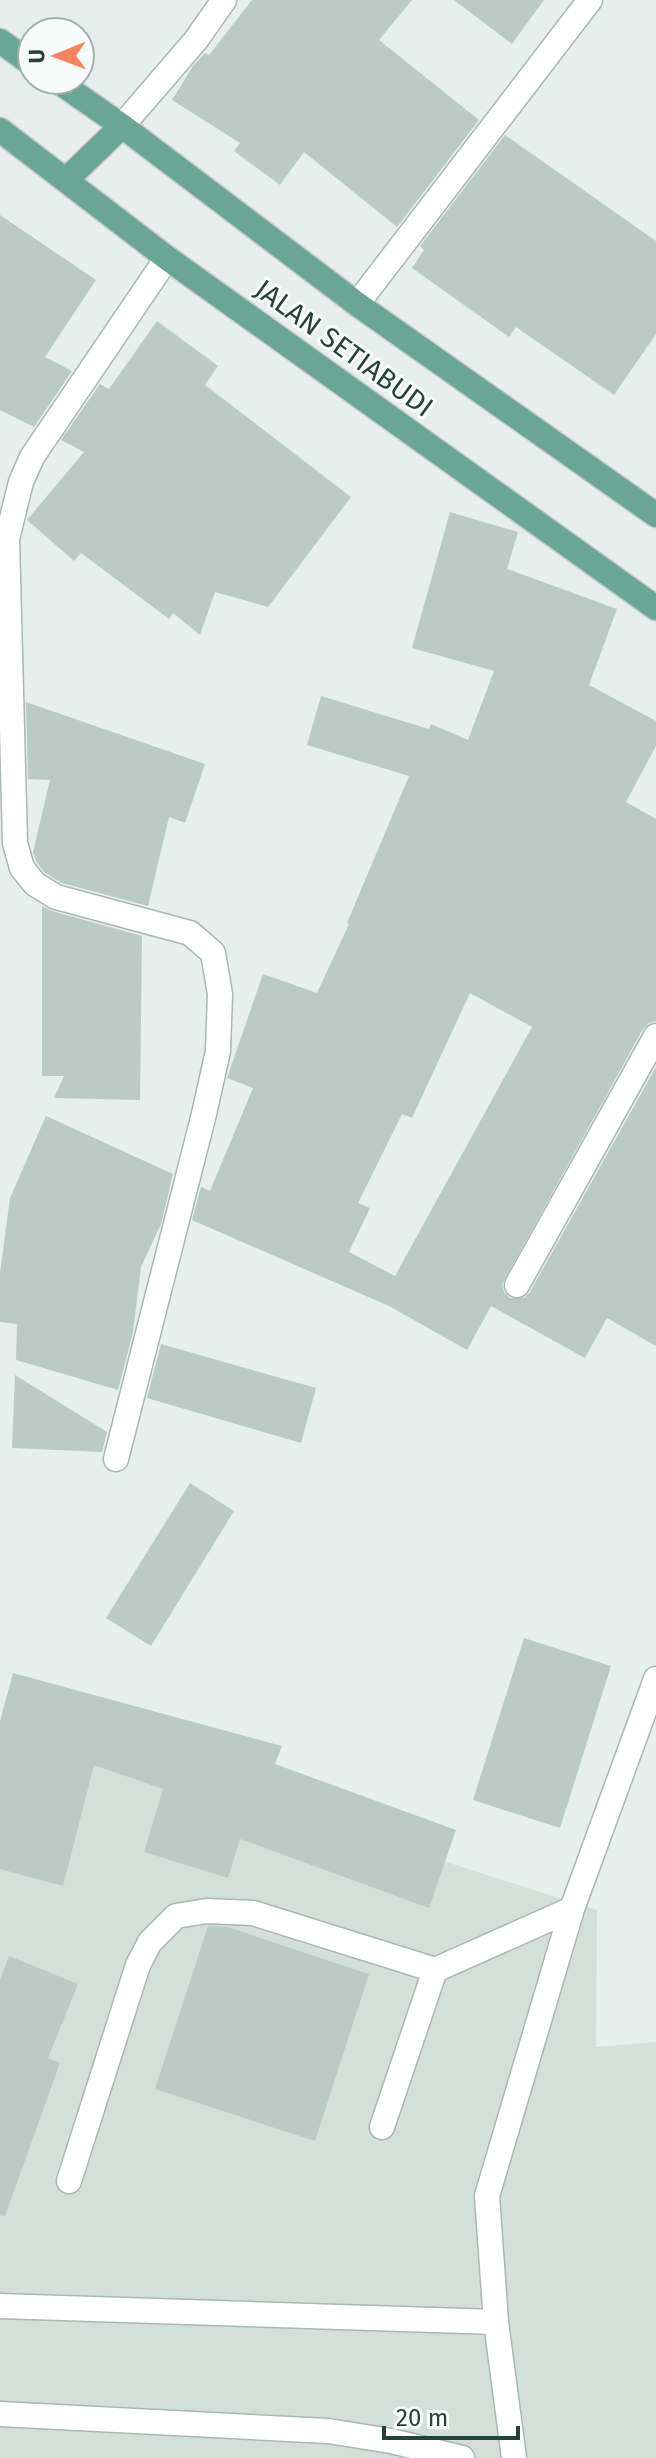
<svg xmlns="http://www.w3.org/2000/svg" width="656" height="2458" font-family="'Fira Sans',sans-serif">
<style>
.built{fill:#d4dfda}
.building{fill:#bbcac4;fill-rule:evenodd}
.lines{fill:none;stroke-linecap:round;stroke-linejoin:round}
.minor-casing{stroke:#a8b8b2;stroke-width:27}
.primary-casing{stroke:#c2cac8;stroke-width:27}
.minor{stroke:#fff;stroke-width:24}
.primary{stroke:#6aa596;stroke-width:24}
.labels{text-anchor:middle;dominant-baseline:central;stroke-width:6;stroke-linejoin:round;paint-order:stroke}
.street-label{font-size:28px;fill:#24423a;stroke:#f7fbf9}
</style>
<rect width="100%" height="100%" fill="#e6efeb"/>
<path class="built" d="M 0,1720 L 597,1910 L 596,2047 L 656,2042 L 656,2458 L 0,2458 Z"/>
<path class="building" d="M 252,0 L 412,0 L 379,40 L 479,120 L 397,227 L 304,152 L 280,185 L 234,151 L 240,143 L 172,100 L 193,66 L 205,53 L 209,55 Z
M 454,0 L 544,0 L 512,44 Z
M 505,135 L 656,241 L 656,334 L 614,395 L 516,327 L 509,337 L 412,268 L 424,250 L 420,246 Z
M 0,215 L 96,280 L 45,357 L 72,371 L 34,427 L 0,410 Z
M 157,321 L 218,366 L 205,385 L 351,497 L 268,607 L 215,592 L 200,635 L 173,613 L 169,619 L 81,553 L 74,561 L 27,520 L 84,452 L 61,440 L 100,384 L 109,389 Z
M 450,512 L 518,532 L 507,569 L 617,609 L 589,685 L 656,721 L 656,746 L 626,802 L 656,819 L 656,1021 L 649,1023 L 643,1029 L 502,1284 L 504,1292 L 510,1298 L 524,1298 L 530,1292 L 656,1067 L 656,1346 L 607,1318 L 585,1358 L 491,1306 L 467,1350 L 389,1306 L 192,1220 L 201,1187 L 210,1191 L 253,1088 L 227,1078 L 263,974 L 317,993 L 349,924 L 347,923 L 409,776 L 307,745 L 321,696 L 429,729 L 431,724 L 468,740 L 494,671 L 412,648 ZM 470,993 L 532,1027 L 395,1276 L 349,1252 L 370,1208 L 358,1203 L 402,1114 L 412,1118 Z
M 26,702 L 205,764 L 185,823 L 169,817 L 148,906 L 62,883 L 45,873 L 36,861 L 33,852 L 50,780 L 28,779 Z
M 42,906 L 52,911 L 142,936 L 140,1100 L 54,1098 L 64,1076 L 42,1076 Z
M 46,1116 L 173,1174 L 161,1224 L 141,1267 L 133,1332 L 118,1390 L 16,1360 L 17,1324 L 0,1322 L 0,1273 L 10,1198 Z
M 161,1344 L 316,1388 L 301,1443 L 147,1398 Z
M 15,1375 L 107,1432 L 102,1452 L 12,1448 Z
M 190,1483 L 234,1511 L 151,1646 L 106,1618 Z
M 524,1638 L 611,1666 L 560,1828 L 473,1800 Z
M 13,1673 L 282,1746 L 275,1764 L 456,1830 L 429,1908 L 240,1839 L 228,1878 L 144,1852 L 163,1789 L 94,1765 L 63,1886 L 0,1869 L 0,1721 Z
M 208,1926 L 228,1927 L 369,1974 L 315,2141 L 155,2089 Z
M 9,1956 L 78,1984 L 48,2058 L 60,2063 L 5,2216 L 0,2215 L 0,1980 Z"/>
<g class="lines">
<defs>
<path id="minor" d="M 122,126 L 196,40 L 224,0
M 357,304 L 590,0
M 517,1285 L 656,1036
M 116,1459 L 204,1114 L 218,1051 L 220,994 L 213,953 L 190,933 L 56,897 L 35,884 L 22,868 L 15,843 L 7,539 L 21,482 L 32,457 L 167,258
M 382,2127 L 435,1970
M 69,2181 L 138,1965 L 150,1942 L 176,1916 L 207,1911 L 253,1913 L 435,1970 L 572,1909
M 0,2306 L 496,2322
M 0,2414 L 328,2431 L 391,2441 L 462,2458
M 514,2458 L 496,2322 L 487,2196 L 572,1909 L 656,1679"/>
<path id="primary" d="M 0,41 L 32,64
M 56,80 L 122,126 L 357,304 L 656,515
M 0,130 L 167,258 L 656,608
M 66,180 L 122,126"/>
</defs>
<use href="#minor" class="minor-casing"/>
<use href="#primary" class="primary-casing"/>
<use href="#minor" class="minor"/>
<use href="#primary" class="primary"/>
</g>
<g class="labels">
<g class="street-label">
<text transform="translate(344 348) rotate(36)">JALAN SETIABUDI</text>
</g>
</g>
<g transform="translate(56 56) rotate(269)"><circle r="38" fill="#f7fbf9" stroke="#a3b1ad" stroke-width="2"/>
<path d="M0-6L14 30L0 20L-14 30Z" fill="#f4845f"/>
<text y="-12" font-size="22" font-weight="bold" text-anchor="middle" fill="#24423a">U</text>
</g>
<path d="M384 2426v12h134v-12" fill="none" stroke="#24423a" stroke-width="4"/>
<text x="396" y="2426" font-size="24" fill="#24423a" stroke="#f7fbf9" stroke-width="6" paint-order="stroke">20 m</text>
</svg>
